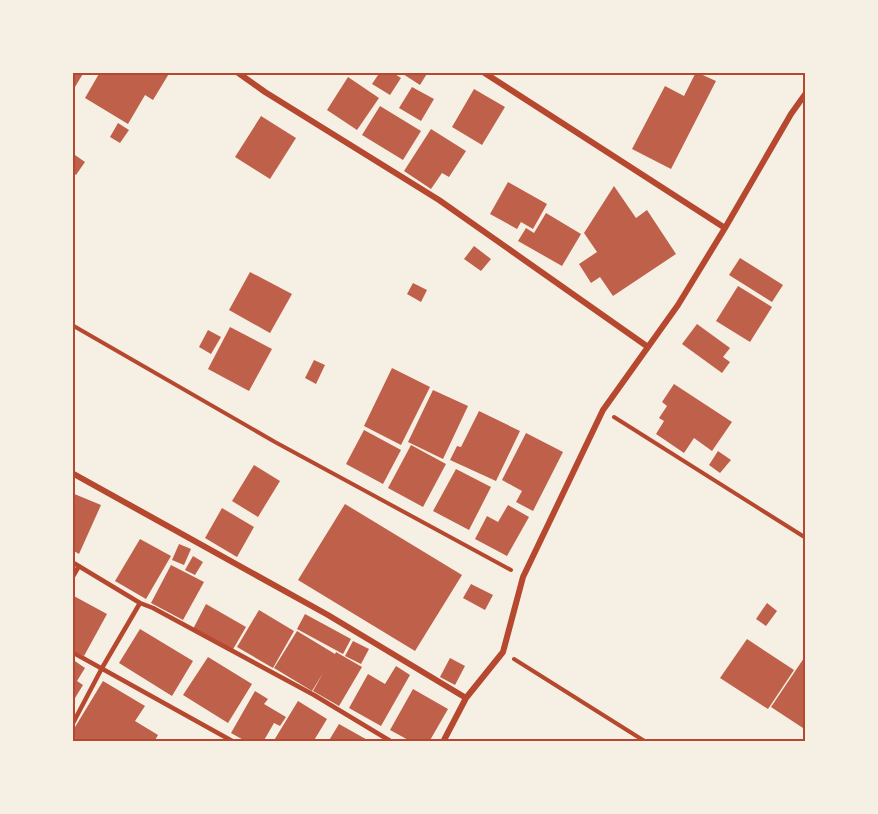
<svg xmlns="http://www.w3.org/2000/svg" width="878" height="814" font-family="'Exo 2',sans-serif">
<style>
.building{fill:#bf614a}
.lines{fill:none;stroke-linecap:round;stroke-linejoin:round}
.path{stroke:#b5482f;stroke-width:4}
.service{stroke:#b5482f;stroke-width:4.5}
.minor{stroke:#b5482f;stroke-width:6}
.neatline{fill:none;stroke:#b5482f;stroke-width:2}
</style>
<rect width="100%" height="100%" fill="#f6efe4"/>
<path class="building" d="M 72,72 L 84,72 L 72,92 Z
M 100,72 L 170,72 L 153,100 L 145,95 L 128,124 L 85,98 Z
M 380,72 L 392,72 L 401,78 L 390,95 L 372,84 Z
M 404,72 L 428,72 L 420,85 L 403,74 Z
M 696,72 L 716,81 L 671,169 L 632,149 L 665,86 L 684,96 Z
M 348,77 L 379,98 L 357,130 L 327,110 Z
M 412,87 L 434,99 L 421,121 L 399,108 Z
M 474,89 L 505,107 L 482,145 L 452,127 Z
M 380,106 L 421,131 L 403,160 L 362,135 Z
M 261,116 L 296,138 L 270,179 L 235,157 Z
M 118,123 L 129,130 L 120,143 L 110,137 Z
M 431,129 L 466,151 L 449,177 L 442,173 L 431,189 L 404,171 Z
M 75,155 L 85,162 L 76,175 L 72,172 L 72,159 Z
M 508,182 L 547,204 L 533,229 L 521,222 L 517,229 L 490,214 Z
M 614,186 L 636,218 L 647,210 L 676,254 L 613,296 L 600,277 L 591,283 L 579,264 L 597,252 L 584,233 Z
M 546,213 L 581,234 L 562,266 L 518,241 L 526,228 L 534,233 Z
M 474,246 L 491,259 L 481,271 L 464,259 Z
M 740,258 L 783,285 L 772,302 L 729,275 Z
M 250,272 L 292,294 L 270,333 L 229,310 Z
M 413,283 L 427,290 L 421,302 L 407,294 Z
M 738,286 L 772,307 L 750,342 L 716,321 Z
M 697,324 L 730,348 L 723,357 L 730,362 L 722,373 L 682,344 Z
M 230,327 L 272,349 L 249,391 L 208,369 Z
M 208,330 L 221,337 L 211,354 L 199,347 Z
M 314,360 L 325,365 L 316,384 L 305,378 Z
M 392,368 L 430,387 L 401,445 L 364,426 Z
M 674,384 L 732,422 L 712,451 L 694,438 L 684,453 L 656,434 L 664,421 L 659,418 L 667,406 L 662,402 Z
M 433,390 L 468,406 L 443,459 L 408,442 Z
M 479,411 L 520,431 L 496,481 L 450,460 L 457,446 L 461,447 Z
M 364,430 L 401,450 L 383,484 L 346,464 Z
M 526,433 L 563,452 L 533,511 L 516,502 L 522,491 L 502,480 Z
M 411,445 L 446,464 L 423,507 L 388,488 Z
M 718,451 L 731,460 L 720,473 L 709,465 Z
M 254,465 L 280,481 L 258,517 L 232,501 Z
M 456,469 L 491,487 L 469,530 L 433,511 Z
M 72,493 L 101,505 L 79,554 L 72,550 Z
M 345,504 L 462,575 L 415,651 L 298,580 Z
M 508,505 L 529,517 L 507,556 L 475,539 L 487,516 L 498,522 Z
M 222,508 L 254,527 L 237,557 L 205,538 Z
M 140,539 L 171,556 L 146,599 L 115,581 Z
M 179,544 L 191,549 L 184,565 L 172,560 Z
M 193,556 L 203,562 L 195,575 L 185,570 Z
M 171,565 L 204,582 L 183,620 L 151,603 Z
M 471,584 L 493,595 L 485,610 L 463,598 Z
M 72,595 L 107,614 L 84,656 L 72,650 Z
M 767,603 L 777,611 L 766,626 L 756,619 Z
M 206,604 L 246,627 L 232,651 L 193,629 Z
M 259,610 L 294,631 L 273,668 L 237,647 Z
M 305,614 L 351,639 L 343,654 L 297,629 Z
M 140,629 L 193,661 L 172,696 L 119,663 Z
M 297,631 L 335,654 L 336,652 L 362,667 L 339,706 L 313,691 L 323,673 L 312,691 L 274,668 Z
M 747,639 L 794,670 L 768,709 L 720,678 Z
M 353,641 L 369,649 L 361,664 L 345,656 Z
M 806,655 L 806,730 L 771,707 Z
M 208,657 L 252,684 L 228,723 L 183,695 Z
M 450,658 L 465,666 L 455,685 L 440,677 Z
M 72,659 L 85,668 L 77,681 L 83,685 L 72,703 Z
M 396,666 L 410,675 L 381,726 L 349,708 L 368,674 L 385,684 Z
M 103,681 L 145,706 L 135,721 L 158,735 L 154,742 L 81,742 L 72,737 L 72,732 Z
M 413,689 L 448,709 L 429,742 L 412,742 L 390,730 Z
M 255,691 L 268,699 L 264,704 L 286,717 L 280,726 L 274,723 L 263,742 L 247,742 L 231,733 Z
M 298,701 L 327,719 L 313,742 L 273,742 Z
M 339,724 L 371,742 L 328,742 Z"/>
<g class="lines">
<path class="path" d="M 72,325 L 275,442 L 511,570
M 614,417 L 806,538
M 514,659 L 646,742"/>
<path class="service" d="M 72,562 L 140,603 L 153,608 L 314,695 L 392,742
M 72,578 L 79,566
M 72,652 L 234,742
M 72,725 L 102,668 L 140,603"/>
<path class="minor" d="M 237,72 L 265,92 L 439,200 L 648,347
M 483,72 L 725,228
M 72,473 L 328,615 L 466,698
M 443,742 L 466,698 L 503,652 L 523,577 L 603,410 L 678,305 L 725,228 L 791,114 L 806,93"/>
</g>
<rect width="878" height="814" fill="none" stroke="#f6efe4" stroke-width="147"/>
<rect x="74" y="74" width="730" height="666" class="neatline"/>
</svg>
